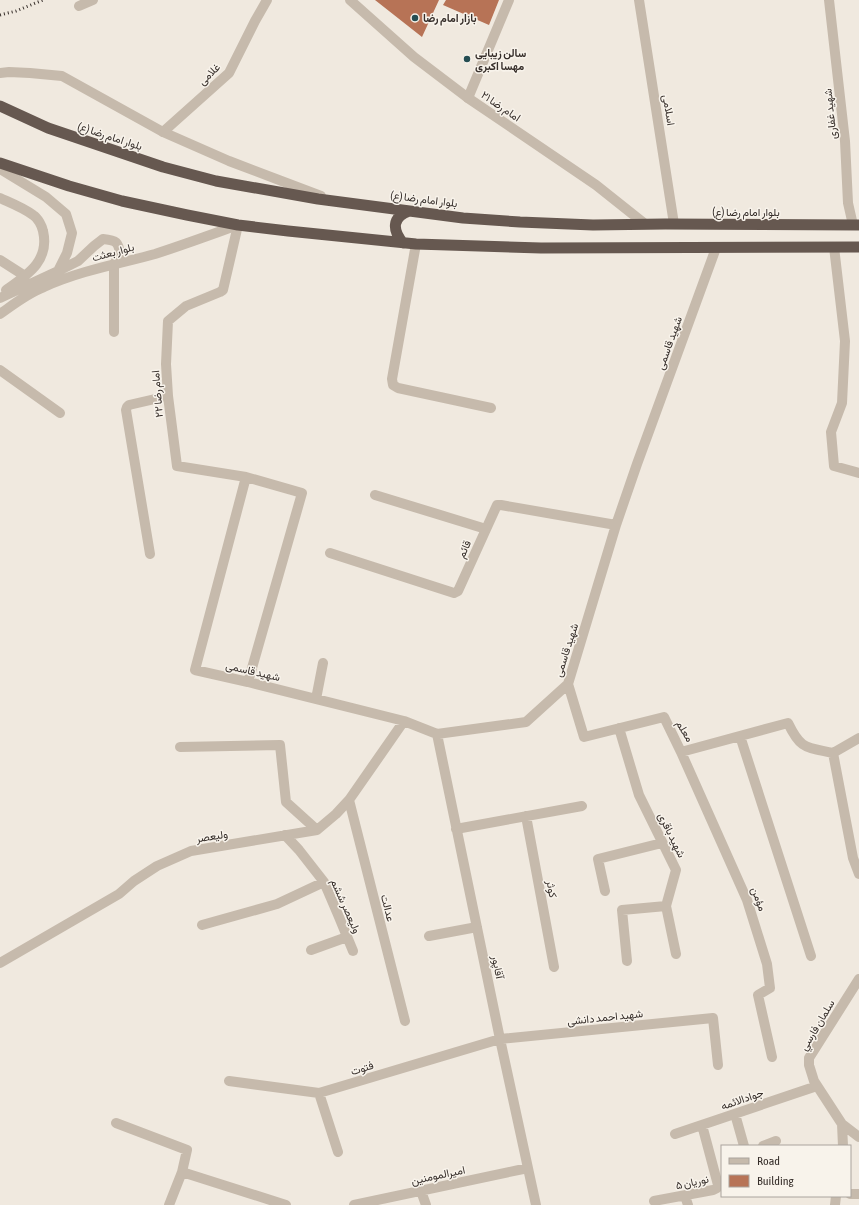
<svg xmlns="http://www.w3.org/2000/svg" width="859" height="1205" font-family="'Asap Condensed',Vazirmatn,sans-serif">
<style>
.building{fill:#b77356}
.lines{fill:none;stroke-linecap:round;stroke-linejoin:round}
.minor{stroke:#c6baac;stroke-width:10}
.tertiary{stroke:#c6baac;stroke-width:10}
.trunk{stroke:#665850;stroke-width:11}
.rail{stroke:#362e2a;stroke-width:3;stroke-dasharray:1 3;stroke-linecap:butt}
.poi-dot{fill:#254d52;stroke:#f8f3eb;stroke-width:1.5}
.labels{text-anchor:middle;dominant-baseline:central;stroke-width:3;stroke-linejoin:round;paint-order:stroke}
.poi-label{font-size:11px;font-weight:bold;fill:#362e2a;stroke:#f8f3eb;text-anchor:start}
.street-label{font-size:11px;fill:#362e2a;stroke:#f8f3eb}
</style>
<rect width="100%" height="100%" fill="#f0e9df"/>
<path class="building" d="M 375,0 L 439,0 L 422,37 Z
M 446,0 L 499,0 L 489,25 L 443,5 Z"/>
<g class="lines">
<path class="minor" d="M 639,0 L 674,224
M 829,0 L 845,141 L 848,203 L 853,225
M 79,6 L 93,0
M 468,98 L 509,0
M 163,132 L 229,73 L 255,21 L 267,0
M 238,225 L 223,290 L 220,292 L 186,306 L 168,321 L 166,364 L 168,396 L 177,466 L 246,477 L 302,493 L 248,682
M 416,244 L 392,379 L 393,385 L 398,388 L 491,408
M 834,247 L 845,341 L 842,403 L 831,432 L 834,466 L 859,473
M 0,260 L 25,276
M 114,332 L 114,264
M 0,370 L 60,413
M 246,477 L 195,670 L 248,682 L 404,721 L 437,734 L 526,722 L 568,684 L 616,525 L 637,464 L 716,248
M 375,495 L 486,529
M 330,553 L 454,593 L 458,591 L 497,505 L 501,505 L 616,525
M 150,554 L 126,410 L 127,407 L 129,405 L 168,396
M 568,684 L 584,737 L 664,717 L 681,752 L 788,723 C 801,750 806,747 833,753
M 316,699 L 323,663
M 619,728 L 639,795 L 676,870 L 666,906 L 676,954
M 437,734 L 500,1039 L 536,1205
M 740,736 L 811,956
M 180,747 L 280,745 L 286,802 L 317,830
M 681,752 L 747,900 L 767,964 L 770,988 L 758,995 L 772,1057
M 833,753 L 853,858 L 859,874
M 833,753 L 859,738
M 349,800 L 405,1021
M 526,816 L 554,967
M 456,829 L 582,806
M 285,835 L 299,850 L 324,882 L 339,917 L 353,951
M 605,891 L 598,859 L 662,843
M 202,925 L 277,904 L 324,882
M 429,936 L 477,927
M 311,950 L 347,937
M 627,961 L 622,910 L 666,906
M 0,963 L 119,894 L 134,881 L 157,866 L 191,851 L 317,830 L 336,814 L 349,800 L 404,721
M 229,1081 L 319,1093 L 500,1039 L 713,1018 L 718,1065
M 319,1093 L 338,1152
M 735,1114 L 744,1146
M 116,1123 L 187,1150 L 182,1172 L 169,1205
M 842,1124 L 859,1137
M 675,1134 L 817,1086
M 763,1146 L 776,1141
M 843,1146 L 842,1124 L 814,1081 L 809,1065 L 809,1058 L 859,979
M 182,1172 L 286,1205
M 421,1191 L 426,1205
M 850,1194 L 859,1194
M 685,1196 L 688,1205
M 654,1201 L 713,1190 L 717,1188 L 718,1185 L 702,1125
M 354,1205 L 528,1168
M 835,1205 L 836,1196"/>
<path class="tertiary" d="M 350,0 L 414,57 L 468,98 L 596,185 L 645,224
M 0,73 L 9,72 L 30,73 L 62,76 L 163,132 L 229,161 L 321,196
M 0,169 L 46,197 L 66,214 L 72,233 L 67,253 L 58,271 L 0,298
M 0,198 C 11,203 24,208 33,215 C 38,218 42,226 43,231 C 50,261 27,275 6,290
M 58,271 L 78,261 L 94,246 L 103,239 C 116,240 119,242 120,255 L 114,264
M 0,314 C 14,304 28,293 44,287 C 79,271 118,264 155,254 C 183,245 210,235 238,225"/>
<path class="trunk" d="M 0,106 L 48,128 L 163,167 L 216,181 L 318,199 L 463,218 L 520,222 L 593,225 L 665,224 L 859,225
M 0,163 L 69,186 L 122,201 L 187,215 L 238,225 L 288,231 L 416,244 L 541,248 L 859,247
M 403,243 C 392,230 392,217 409,211"/>
<path class="rail" d="M 0,15 L 16,11 L 43,0"/>
</g>
<g class="poi-dot">
<circle cx="415" cy="18" r="4"/>
<circle cx="467" cy="59" r="4"/>
</g>
<g class="labels">
<g class="poi-label">
<text x="423" y="18">بازار امام رضا</text>
<text x="475" y="53">سالن زیبایی<tspan x="475" dy="13">مهسا اکبری</tspan></text>
</g>
<g class="street-label">
<text transform="translate(209 74) rotate(-44)">غلامی</text>
<text transform="translate(501 106) rotate(34)">امام رضا ۲۱</text>
<text transform="translate(669 110) rotate(81)">اسلامی</text>
<text transform="translate(830 114) rotate(-96)">شهید غفاری</text>
<text transform="translate(110 136) rotate(18)">بلوار امام رضا (ع)</text>
<text transform="translate(424 199) rotate(7)">بلوار امام رضا (ع)</text>
<text x="746" y="212">بلوار امام رضا (ع)</text>
<text transform="translate(113 252) rotate(-15)">بلوار بعثت</text>
<text transform="translate(669 343) rotate(-70)">شهید قاسمی</text>
<text transform="translate(157 394) rotate(-95)">امام رضا ۲۲</text>
<text transform="translate(464 549) rotate(-66)">قائم</text>
<text transform="translate(566 650) rotate(-72)">شهید قاسمی</text>
<text transform="translate(253 671) rotate(13)">شهید قاسمی</text>
<text transform="translate(685 731) rotate(59)">معلم</text>
<text transform="translate(672 835) rotate(64)">شهید باقری</text>
<text transform="translate(212 836) rotate(-9)">ولیعصر</text>
<text transform="translate(552 889) rotate(80)">کوثر</text>
<text transform="translate(759 899) rotate(70)">مؤمن</text>
<text transform="translate(346 906) rotate(66)">ولیعصر ششم</text>
<text transform="translate(388 908) rotate(76)">عدالت</text>
<text transform="translate(498 967) rotate(79)">آقاپور</text>
<text transform="translate(605 1017) rotate(-6)">شهید احمد دانشی</text>
<text transform="translate(817 1025) rotate(-59)">سلمان فارسي</text>
<text transform="translate(362 1068) rotate(-17)">فتوت</text>
<text transform="translate(742 1099) rotate(-19)">جوادالائمه</text>
<text transform="translate(438 1175) rotate(-12)">اميرالمومنين</text>
<text transform="translate(692 1182) rotate(-12)">نوریان ۵</text>
</g>
</g>
<rect x="721" y="1145" width="130" height="52" fill="#f8f3eb" stroke="#aaa49e"/>
<rect x="729" y="1158" width="20" height="6" fill="#c6baac" stroke="#aaa49e"/>
<text x="757" y="1165" font-size="12" fill="#362e2a">Road</text>
<rect x="729" y="1175" width="20" height="12" fill="#b77356" stroke="#aaa49e"/>
<text x="757" y="1185" font-size="12" fill="#362e2a">Building</text>
</svg>
